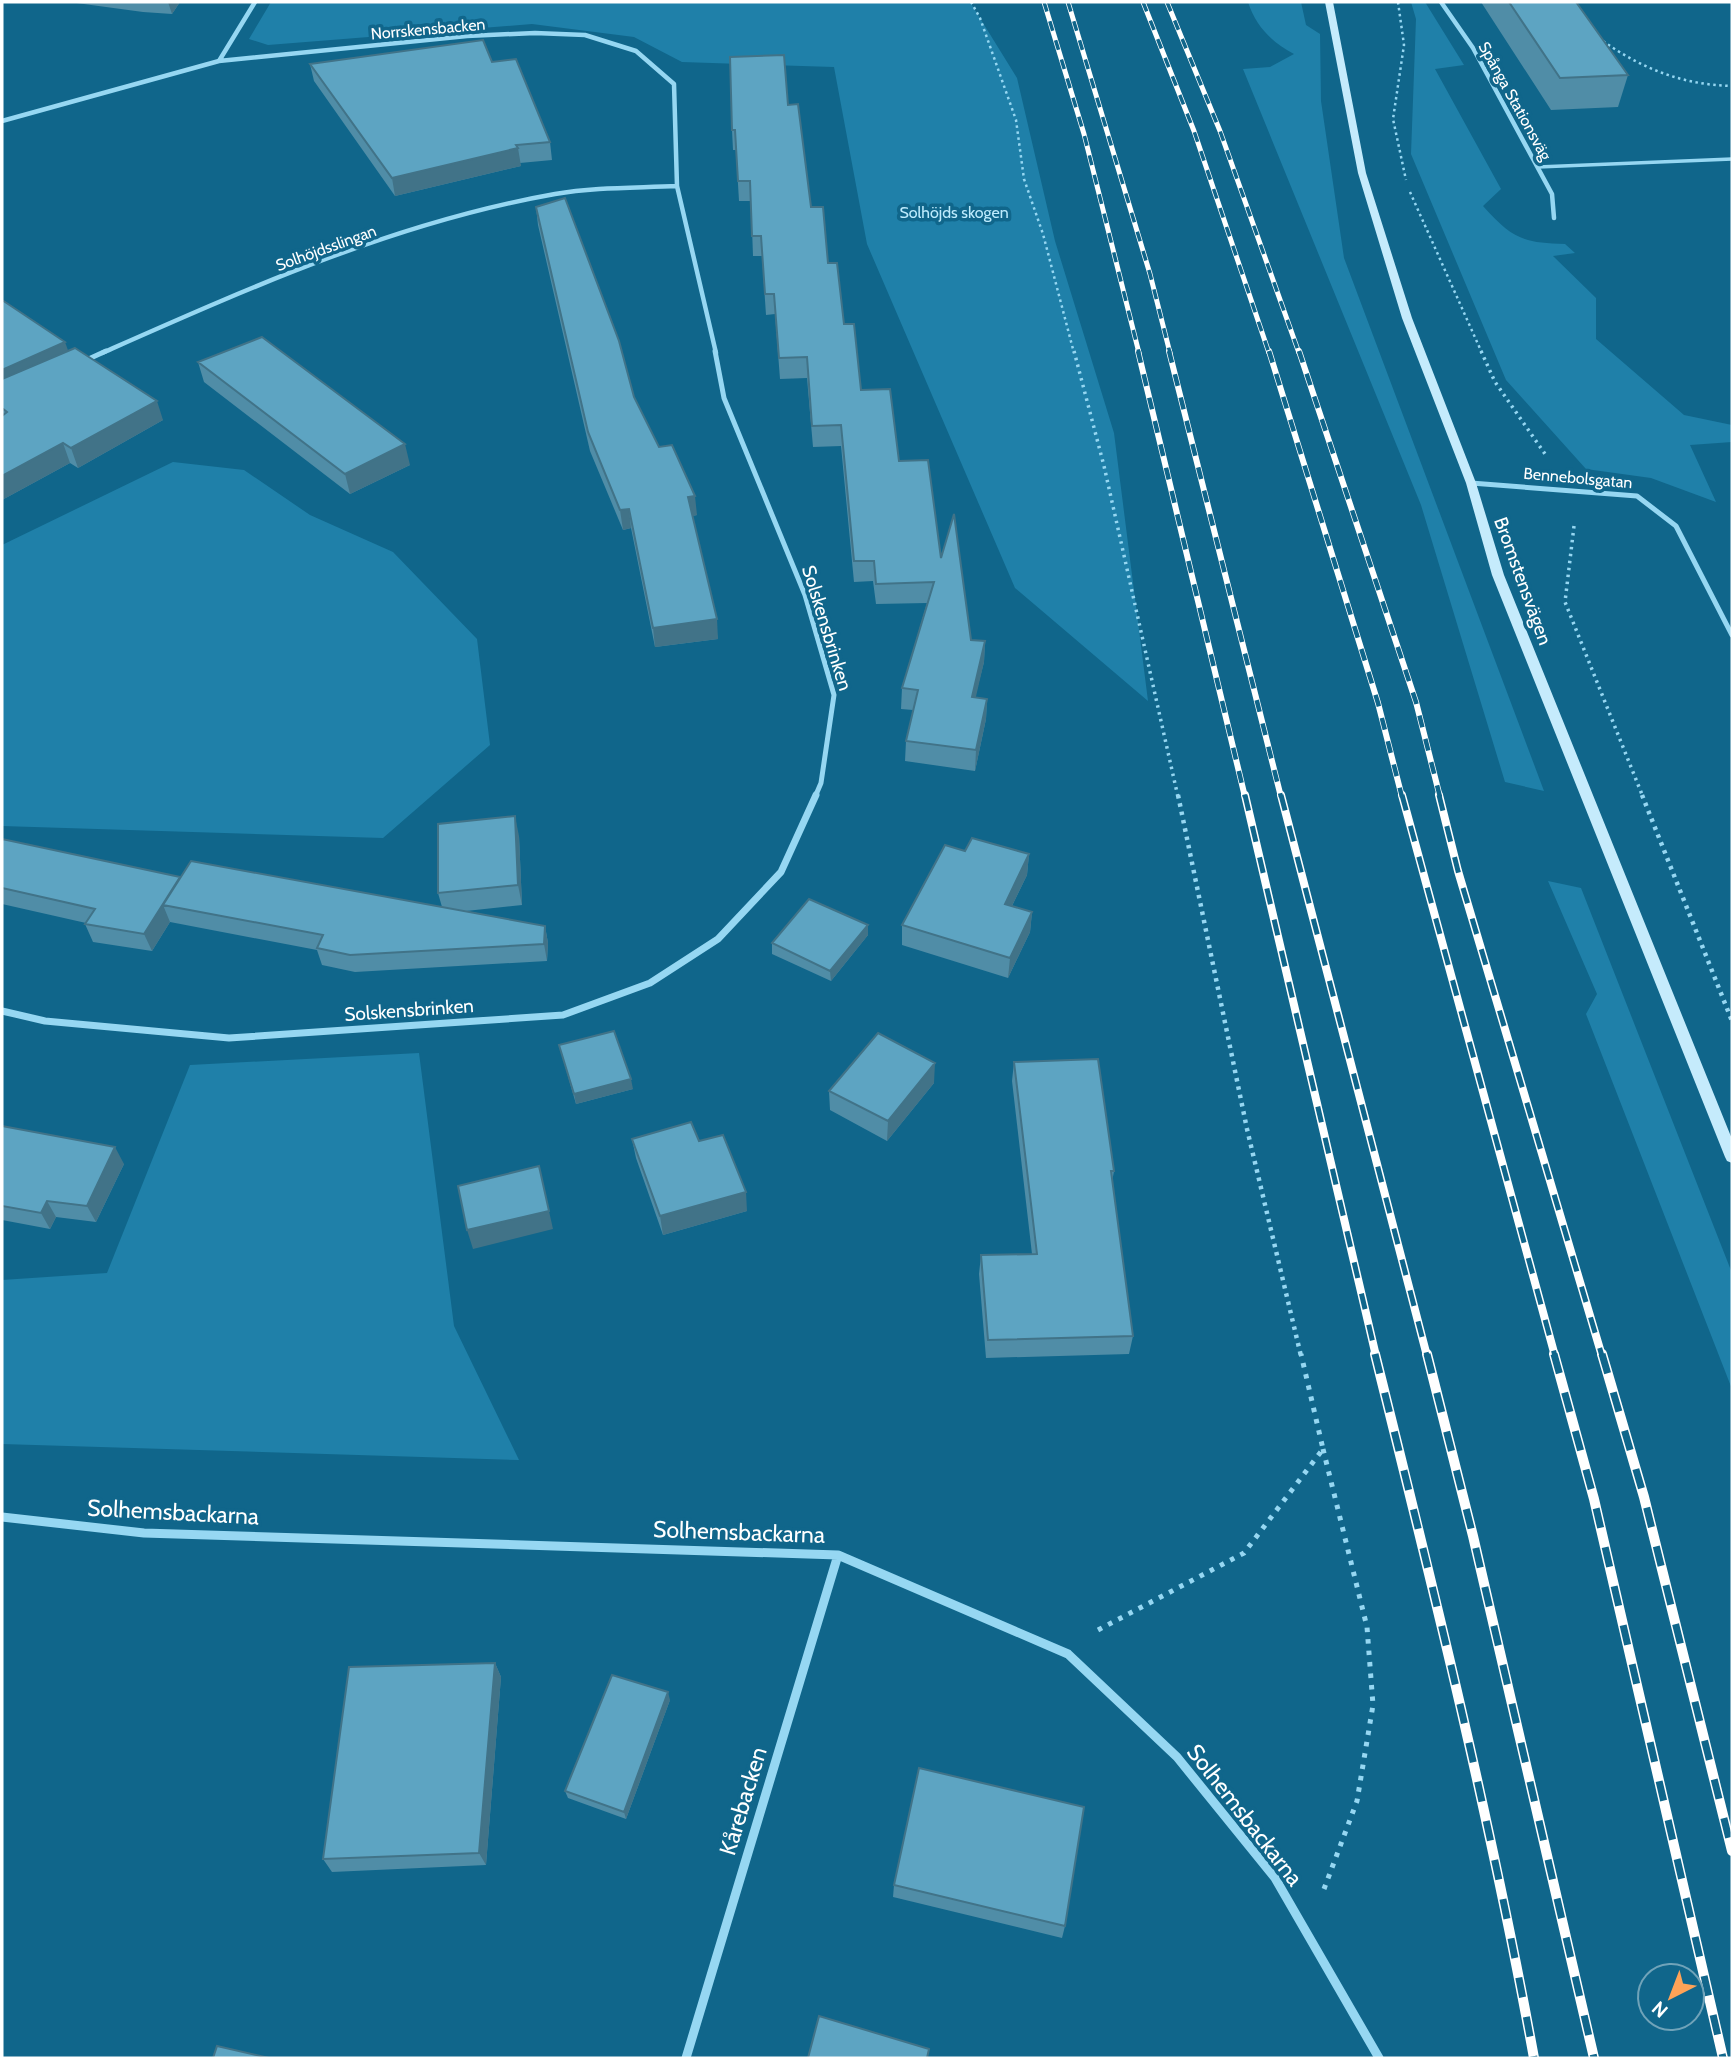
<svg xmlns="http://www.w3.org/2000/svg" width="1734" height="2060" font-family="Cabin,sans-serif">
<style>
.green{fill:#1f80a9}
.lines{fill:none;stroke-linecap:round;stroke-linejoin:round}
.path-far3{stroke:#96d7f2;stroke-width:2.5;stroke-dasharray:2.5 3.5;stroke-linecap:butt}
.path-far2{stroke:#96d7f2;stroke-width:3.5;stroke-dasharray:2.5 4.5;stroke-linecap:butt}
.path-far1{stroke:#96d7f2;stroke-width:4.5;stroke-dasharray:3.5 5;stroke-linecap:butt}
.path{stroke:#96d7f2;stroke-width:5;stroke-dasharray:4.5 7;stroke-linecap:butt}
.lane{stroke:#96d7f2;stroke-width:3.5}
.street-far3{stroke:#96d7f2;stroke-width:4.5}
.street-far2{stroke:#96d7f2;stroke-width:5}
.street-far1{stroke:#96d7f2;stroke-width:7}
.street{stroke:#96d7f2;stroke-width:9}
.secondary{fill:#c5ebfc;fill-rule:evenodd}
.rail-far3-casing{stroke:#fff;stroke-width:5}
.rail-far2-casing{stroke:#fff;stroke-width:6}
.rail-far1-casing{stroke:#fff;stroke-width:8}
.rail-casing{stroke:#fff;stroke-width:10}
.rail-far3{stroke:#10668b;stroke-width:3.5;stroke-dasharray:10;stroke-linecap:butt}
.rail-far2{stroke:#10668b;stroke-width:4.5;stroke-dasharray:12;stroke-linecap:butt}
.rail-far1{stroke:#10668b;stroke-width:5;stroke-dasharray:16;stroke-linecap:butt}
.rail{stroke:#10668b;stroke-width:7;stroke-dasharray:20;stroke-linecap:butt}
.wall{fill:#508da7}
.shaded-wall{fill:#417388}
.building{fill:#5da4c2;stroke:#417388;stroke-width:2}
.labels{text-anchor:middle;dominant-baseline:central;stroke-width:7;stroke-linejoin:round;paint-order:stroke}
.far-street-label{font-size:16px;fill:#fff;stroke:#10668b}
.far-park-label{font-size:16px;fill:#bdebfd;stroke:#10668b}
.street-label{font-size:19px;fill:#fff;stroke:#10668b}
.near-street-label{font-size:23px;fill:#fff;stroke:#10668b}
</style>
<rect width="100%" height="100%" fill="#10668b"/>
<path class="green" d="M 271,2 L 970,2 L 1017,78 L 1055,241 L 1114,433 L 1148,701 L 1015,588 L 867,244 L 834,67 L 682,62 L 634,37 L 532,24 L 268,45 L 249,39 Z
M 1248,2 L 1301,2 L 1306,25 L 1320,34 L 1321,101 L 1344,258 L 1544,791 L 1505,782 L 1421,505 L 1243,69 L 1270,67 L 1294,54 C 1272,42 1256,27 1248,2 Z
M 1411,2 L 1425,2 L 1464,65 L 1435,69 L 1501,189 L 1483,206 C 1511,237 1521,243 1565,244 L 1575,253 L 1553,256 L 1596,298 L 1596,339 L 1684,415 L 1732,425 L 1732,442 L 1690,445 L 1716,502 L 1651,478 L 1586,469 L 1506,380 L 1411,154 L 1416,19 Z
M 173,462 L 244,470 L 310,515 L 393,552 L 477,639 L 490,745 L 383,838 L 2,826 L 2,545 Z
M 1548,881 L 1581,888 L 1732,1273 L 1732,1389 L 1586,1014 L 1597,994 Z
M 419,1053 L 454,1326 L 519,1460 L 2,1444 L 2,1280 L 107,1273 L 190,1065 Z"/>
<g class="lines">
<path class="path-far3" d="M 971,2 L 980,18 L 1016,120 L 1024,179 L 1043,234 L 1074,353
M 1398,2 L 1404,45 L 1393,119 L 1406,180
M 1603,41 C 1642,69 1684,85 1732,86
M 1410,192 L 1482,353"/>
<path class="path-far2" d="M 1074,351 L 1104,466 L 1178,797
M 1481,351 L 1495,382 L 1545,454
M 1574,526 L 1565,602 L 1643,797"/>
<path class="path-far1" d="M 1178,795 L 1247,1129 L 1301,1356
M 1642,795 L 1732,1021"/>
<path class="path" d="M 1323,1449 L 1367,1627 L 1373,1705 L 1357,1801 L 1324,1889
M 1098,1630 L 1244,1553 L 1323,1449 L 1301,1354"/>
<path class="lane" d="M 1538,167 L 1732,159"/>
<path class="street-far3" d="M 1441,2 L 1473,48 L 1552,194 L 1554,218
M 219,61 L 467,36 L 535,33 L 585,35 L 636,51 L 674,84 L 677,186 L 716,353
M 2,121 L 219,61 L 255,2
M 102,353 C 249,288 396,222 555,194 C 595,187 636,188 677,186"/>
<path class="street-far2" d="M 715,351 L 724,398 L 805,595 L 834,695 L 821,783 L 815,797
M 82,362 L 106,351
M 1471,483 L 1637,496 L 1676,526 L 1732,635"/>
<path class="street-far1" d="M 2,1011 L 45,1021 L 229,1038 L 563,1015 L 650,983 L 718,939 L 781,872 L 816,795"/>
<path class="street" d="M 2,1517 L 144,1533 L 838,1555 L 1068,1654 L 1177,1757 L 1275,1878 L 1379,2058
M 686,2058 L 838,1555"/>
<path class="secondary" d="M 1325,2 L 1333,2 L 1366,173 L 1412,318 L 1476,483 L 1504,575 L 1732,1139 L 1732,1163 L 1727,1161 L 1725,1157 L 1492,575 L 1466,483 L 1402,318 L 1358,173 Z"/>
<defs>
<path id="rail-far3" d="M 1044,2 L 1084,134 L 1139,353
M 1068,2 L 1150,274 L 1170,353
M 1143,2 L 1194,131 L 1269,353
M 1167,2 L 1220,131 L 1299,353"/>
<path id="rail-far2" d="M 1138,351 L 1245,797
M 1169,351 L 1281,797
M 1269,351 L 1378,703 L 1402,797
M 1299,351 L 1416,702 L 1440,797"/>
<path id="rail-far1" d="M 1245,795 L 1376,1356
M 1281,795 L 1427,1356
M 1402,795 L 1555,1356
M 1439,795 L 1458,871 L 1602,1356"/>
<path id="rail" d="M 1375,1354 C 1433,1587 1491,1822 1534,2058
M 1427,1354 L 1473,1536 L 1594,2058
M 1554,1354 L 1594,1499 L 1723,2058
M 1602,1354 L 1644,1497 L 1732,1851"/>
</defs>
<use href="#rail-far3" class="rail-far3-casing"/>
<use href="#rail-far2" class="rail-far2-casing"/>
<use href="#rail-far1" class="rail-far1-casing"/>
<use href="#rail" class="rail-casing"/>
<use href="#rail-far3" class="rail-far3"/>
<use href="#rail-far2" class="rail-far2"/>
<use href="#rail-far1" class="rail-far1"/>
<use href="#rail" class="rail"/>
</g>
<path class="wall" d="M 69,2 L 180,2 L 172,14 L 143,12 Z
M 1481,2 L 1576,2 L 1628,75 L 1618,107 L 1551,110 Z
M 492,62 L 550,142 L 552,160 L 520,163 L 521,166 L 395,196 L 314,81 L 310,64 Z
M 788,105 L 811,207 L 828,263 L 861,390 L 899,461 L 941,558 L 971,640 L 985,641 L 984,662 L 975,697 L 987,699 L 986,719 L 975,771 L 905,761 L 906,741 L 913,710 L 901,709 L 902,688 L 927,603 L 876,604 L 873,581 L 854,582 L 841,446 L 813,447 L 807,378 L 780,379 L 775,314 L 766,315 L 762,256 L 753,256 L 751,201 L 739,201 L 736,150 L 733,150 L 732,130 Z
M 536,207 L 634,397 L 659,447 L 697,515 L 692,516 L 718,639 L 655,647 L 631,528 L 623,530 L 590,451 L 538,225 Z
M 2,300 L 68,351 L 163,420 L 78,468 L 70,463 L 2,500 Z
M 198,362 L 410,465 L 350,494 L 204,382 Z
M 519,836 L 522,905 L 466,911 L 545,926 L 548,943 L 547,961 L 355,972 L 322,965 L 317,950 L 170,922 L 152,951 L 93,942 L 85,924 L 86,923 L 2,904 L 2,839 L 180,877 L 442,907 L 438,893 Z
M 965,851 L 1029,854 L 1027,875 L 1012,906 L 1032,912 L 1030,932 L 1008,978 L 902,945 L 902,925 Z
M 868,935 L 831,981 L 772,954 L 772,943 Z
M 559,1045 L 633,1089 L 576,1104 Z
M 1014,1062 L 1114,1171 L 1112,1182 L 1133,1336 L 1129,1354 L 986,1358 L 979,1274 L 981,1255 L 1032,1254 L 1012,1081 Z
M 934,1083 L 887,1141 L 830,1110 L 829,1091 Z
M 2,1126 L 124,1164 L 96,1222 L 56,1217 L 50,1229 L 2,1220 Z
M 632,1139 L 699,1141 L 747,1211 L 663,1235 L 636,1158 Z
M 495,1663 L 501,1677 L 486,1865 L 332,1872 L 323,1859 Z
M 670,1700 L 626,1819 L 568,1798 L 565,1791 Z
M 894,1885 L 1065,1926 L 1062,1938 L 893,1897 Z"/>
<path class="shaded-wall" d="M 168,2 L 180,2 L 172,14 Z
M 518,148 L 521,166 L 395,196 L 392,178 Z
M 65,342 L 72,361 L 2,392 L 2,370 Z
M 157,401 L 163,420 L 78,468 L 71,448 Z
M 63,443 L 70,463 L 2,500 L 2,476 Z
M 405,444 L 410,465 L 350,494 L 345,474 Z
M 695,496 L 697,515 L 690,517 L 688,497 Z
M 629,509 L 631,528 L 623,530 L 620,510 Z
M 717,619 L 718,639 L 655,647 L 653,628 Z
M 985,641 L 984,662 L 971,718 L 972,697 Z
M 987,699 L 986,719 L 975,771 L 976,750 Z
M 515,816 L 519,836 L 522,905 L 518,885 Z
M 1029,854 L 1027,875 L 1003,924 L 1005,904 Z
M 180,877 L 163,905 L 170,922 L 152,951 L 144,934 Z
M 1032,912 L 1030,932 L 1008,978 L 1010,958 Z
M 868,925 L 868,935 L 831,981 L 830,971 Z
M 545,926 L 548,943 L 547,961 L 544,944 Z
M 935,1063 L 934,1083 L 887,1141 L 888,1121 Z
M 631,1079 L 633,1089 L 576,1104 L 574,1094 Z
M 115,1147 L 124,1164 L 96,1222 L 87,1206 Z
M 539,1166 L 553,1229 L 473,1249 L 467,1230 Z
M 746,1192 L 747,1211 L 663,1235 L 660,1216 Z
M 47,1201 L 56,1217 L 50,1229 L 41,1213 Z
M 495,1663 L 501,1677 L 486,1865 L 479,1853 Z
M 668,1692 L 670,1700 L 626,1819 L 624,1812 Z"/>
<path class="building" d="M 1509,2 L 1576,2 L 1628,75 L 1560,78 Z
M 483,40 L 492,62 L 516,59 L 550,142 L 516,145 L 518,148 L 392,178 L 310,64 Z
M 784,55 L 788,105 L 798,104 L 811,207 L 823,207 L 828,263 L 837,263 L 844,324 L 854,324 L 861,390 L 890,389 L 899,461 L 928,460 L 941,558 L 954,514 L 971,640 L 985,641 L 972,697 L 987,699 L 976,750 L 906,741 L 918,690 L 902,688 L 934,582 L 876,584 L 874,561 L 854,561 L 841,425 L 812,426 L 807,357 L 779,358 L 774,294 L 765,294 L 761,236 L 752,236 L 750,181 L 738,181 L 735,130 L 732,130 L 730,57 Z
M 565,198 L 619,341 L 634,397 L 659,447 L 672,445 L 695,496 L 688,497 L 717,619 L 653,628 L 629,509 L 620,510 L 588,432 L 536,207 Z
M 2,300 L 65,342 L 2,370 Z
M 262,337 L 405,444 L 345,474 L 198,362 Z
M 75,348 L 157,401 L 71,448 L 63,443 L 2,476 L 2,416 L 7,412 L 2,408 L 2,379 Z
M 515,816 L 518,885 L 438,893 L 438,824 Z
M 972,838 L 1029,854 L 1005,904 L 1032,912 L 1010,958 L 902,925 L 945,845 L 965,851 Z
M 2,839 L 180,877 L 144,934 L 85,924 L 95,909 L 2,888 Z
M 191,861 L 545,926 L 544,944 L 350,955 L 317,948 L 323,935 L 163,905 Z
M 809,899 L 868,925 L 830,971 L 772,943 Z
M 614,1031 L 631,1079 L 574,1094 L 559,1045 Z
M 878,1033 L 935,1063 L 888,1121 L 829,1091 Z
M 1098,1059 L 1114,1171 L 1111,1171 L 1133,1336 L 988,1340 L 981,1255 L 1037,1254 L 1014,1062 Z
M 691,1122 L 699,1141 L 723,1135 L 746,1192 L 660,1216 L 632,1139 Z
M 2,1126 L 115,1147 L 87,1206 L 47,1201 L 41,1213 L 2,1206 Z
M 539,1166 L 549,1211 L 467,1230 L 458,1186 Z
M 495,1663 L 479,1853 L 323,1859 L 349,1667 Z
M 612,1675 L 668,1692 L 624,1812 L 565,1791 Z
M 919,1768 L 1084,1807 L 1065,1926 L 894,1885 Z
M 819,2016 L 929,2049 L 927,2058 L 808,2058 Z
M 217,2046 L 269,2058 L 213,2058 Z"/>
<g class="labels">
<g class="far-street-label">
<text transform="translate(428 29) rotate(-5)">Norrskensbacken</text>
<text transform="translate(1515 101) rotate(61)">Spånga Stationsväg</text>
<text transform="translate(326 248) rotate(-20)">Solhöjdsslingan</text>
<text transform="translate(1578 478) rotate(5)">Bennebolsgatan</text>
</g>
<g class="far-park-label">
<text x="954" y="212">Solhöjds skogen</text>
</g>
<g class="street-label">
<text transform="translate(1523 581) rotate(70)">Bromstensvägen</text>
<text transform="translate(827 628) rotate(73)">Solskensbrinken</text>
<text transform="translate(409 1010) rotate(-4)">Solskensbrinken</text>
</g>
<g class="near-street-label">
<text transform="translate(173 1512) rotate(3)">Solhemsbackarna</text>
<text transform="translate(739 1532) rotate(2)">Solhemsbackarna</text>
<text transform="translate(743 1801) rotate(-73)">Kårebacken</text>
<text transform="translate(1245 1815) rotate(52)">Solhemsbackarna</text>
</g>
</g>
<rect width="1734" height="2060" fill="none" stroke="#ffffff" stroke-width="7"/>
<g transform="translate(1671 1997) rotate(222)"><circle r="33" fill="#10668b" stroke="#70a3b9" stroke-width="2"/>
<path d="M0-5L12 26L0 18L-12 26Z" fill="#ffa357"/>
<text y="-10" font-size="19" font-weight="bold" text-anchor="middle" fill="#ffffff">N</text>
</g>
</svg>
